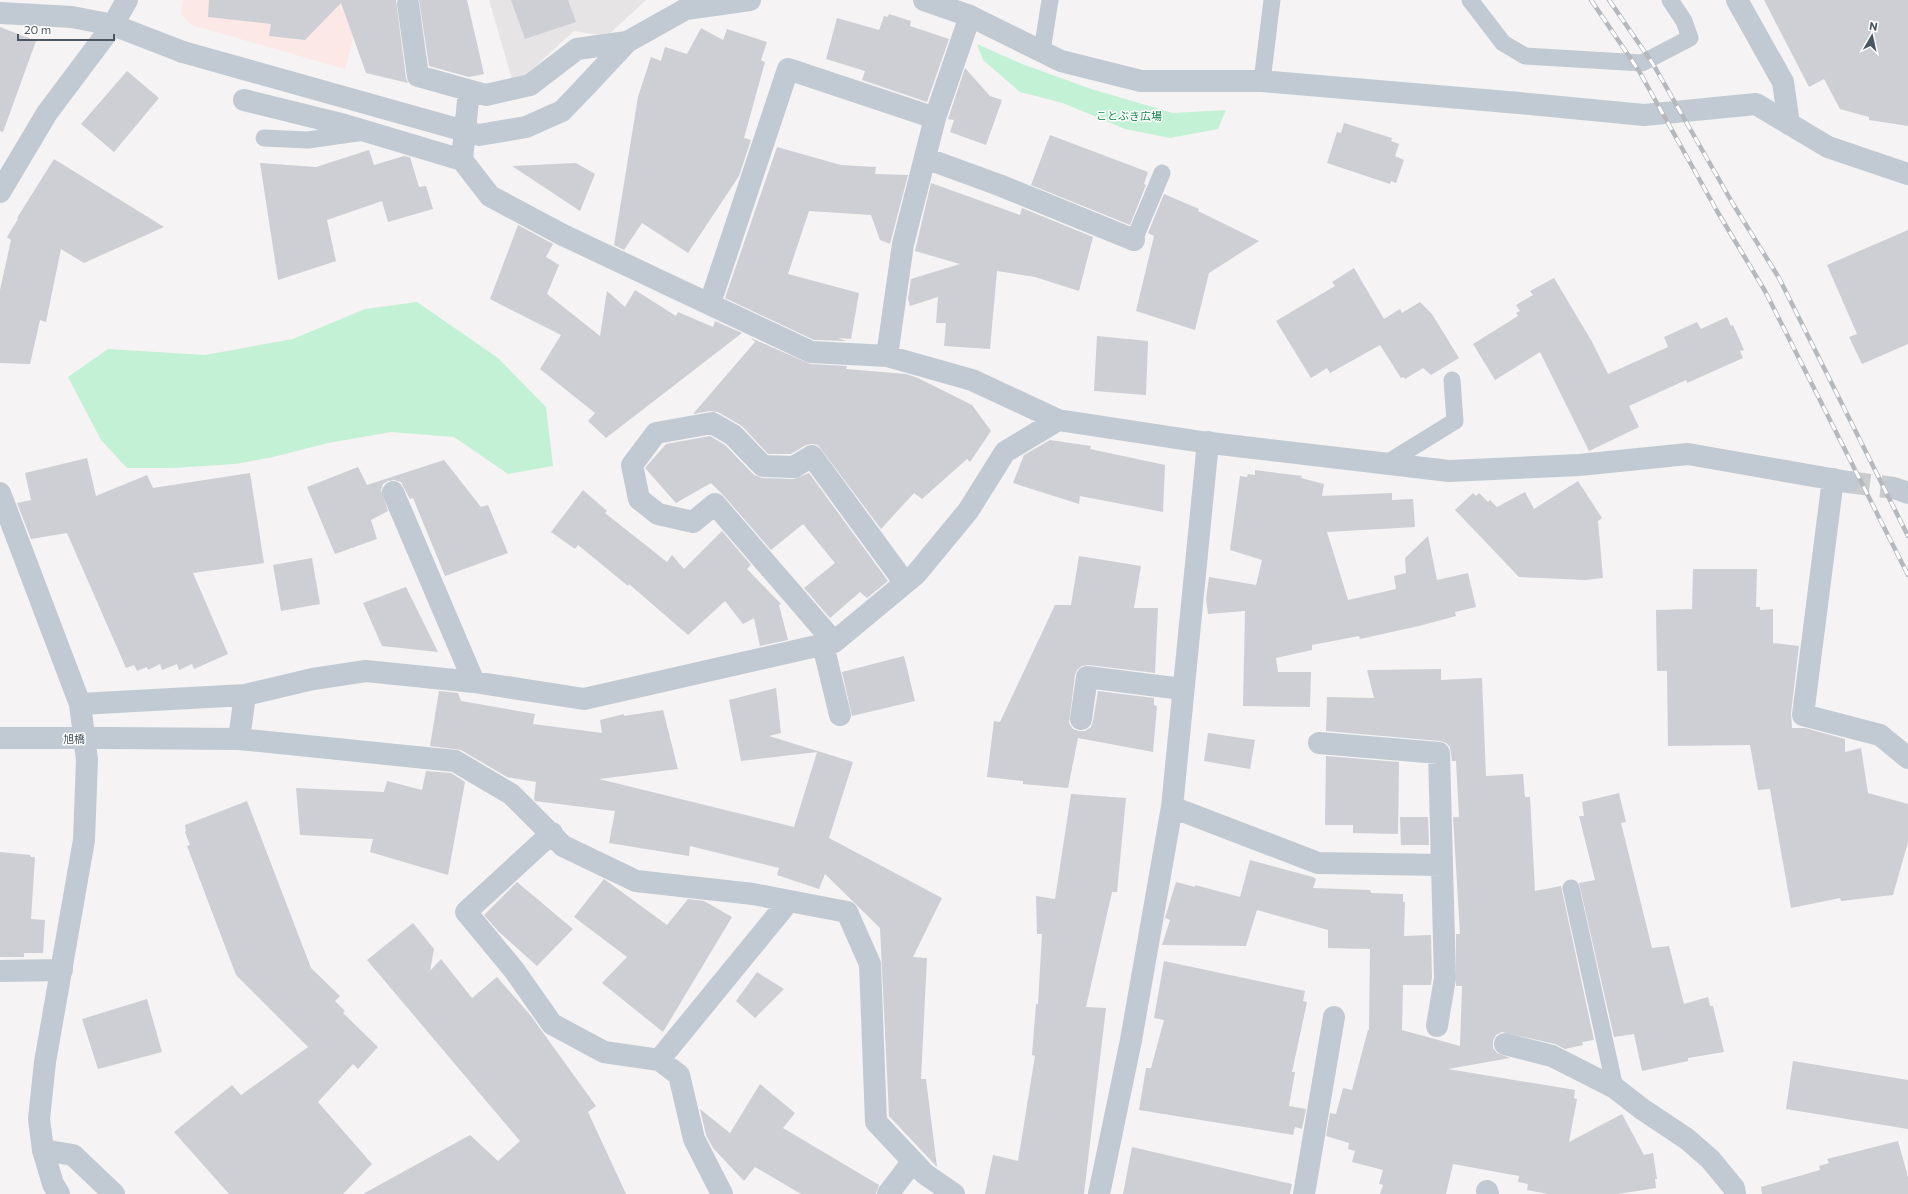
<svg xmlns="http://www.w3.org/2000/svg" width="1908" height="1194" font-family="Commissioner,'Noto Sans JP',sans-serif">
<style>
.education{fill:#e6e4e5}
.medical{fill:#fce8e6}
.green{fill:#c3f1d5}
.building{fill:#cdcfd5}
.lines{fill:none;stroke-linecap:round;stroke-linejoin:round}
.minor-tunnel{stroke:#caccce;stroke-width:22;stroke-dasharray:22 11;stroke-linecap:butt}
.service{stroke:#c1cad2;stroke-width:17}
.minor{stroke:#c1cad2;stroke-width:22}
.tertiary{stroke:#c1cad2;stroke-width:22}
.rail-casing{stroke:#b5b8bd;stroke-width:4.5}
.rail{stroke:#fff;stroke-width:3;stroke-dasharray:9;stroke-linecap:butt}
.minor-bridge{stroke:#c1cad2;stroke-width:22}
.tertiary-bridge{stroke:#c1cad2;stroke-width:22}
.labels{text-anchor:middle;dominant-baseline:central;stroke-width:3;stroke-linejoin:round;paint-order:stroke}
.park-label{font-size:11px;fill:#17864f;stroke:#fff}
.street-label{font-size:11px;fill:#4a5661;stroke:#fff}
</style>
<rect width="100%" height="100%" fill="#f5f3f3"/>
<path class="education" d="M 489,0 L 646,0 L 607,36 L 574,31 L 514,86 Z"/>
<path class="medical" d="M 183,0 L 374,0 L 358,20 L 345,69 L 192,25 L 181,14 Z"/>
<path class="green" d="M 977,44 L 1022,64 L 1091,89 L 1173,113 L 1226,110 L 1218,129 L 1170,138 L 1125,129 L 1063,103 L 1020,92 L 983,60 Z
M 417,302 L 498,358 L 546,407 L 553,466 L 508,474 L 454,437 L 391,432 L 328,443 L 273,457 L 235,464 L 172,468 L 127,468 L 101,440 L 68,377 L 108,349 L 205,355 L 293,339 L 365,309 Z"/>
<path class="building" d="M 209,0 L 396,0 L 406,78 L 408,83 L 366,73 L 341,3 L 305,40 L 269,36 L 271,24 L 208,17 Z
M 419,0 L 467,0 L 484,74 L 469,77 L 429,66 Z
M 511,0 L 568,0 L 576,22 L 525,39 Z
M 1764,0 L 1908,0 L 1908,126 L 1869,120 L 1869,117 L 1840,109 L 1824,79 L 1809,87 Z
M 889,14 L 911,21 L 910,26 L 949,39 L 927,102 L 862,80 L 865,71 L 826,59 L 837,18 L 879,30 L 884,16 L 888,17 Z
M 0,27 L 36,41 L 3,132 L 0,131 Z
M 701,28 L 723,40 L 727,29 L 767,42 L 761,60 L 765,62 L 744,138 L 751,140 L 739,176 L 688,253 L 642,223 L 624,250 L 614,245 L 638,97 L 651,57 L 661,61 L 665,47 L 687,54 Z
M 965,68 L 990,96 L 1002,100 L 986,145 L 950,132 L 954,120 L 948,119 Z
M 127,71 L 159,98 L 114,152 L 81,124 Z
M 1344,123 L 1392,138 L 1391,141 L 1399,144 L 1395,156 L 1404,160 L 1396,183 L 1391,181 L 1390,184 L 1327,163 L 1337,132 L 1341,133 Z
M 1050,135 L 1148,172 L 1144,184 L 1146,185 L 1130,225 L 1031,185 Z
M 777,147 L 841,165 L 876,167 L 875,174 L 908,175 L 890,244 L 880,240 L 871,215 L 809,211 L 788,274 L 859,293 L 851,339 L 838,338 L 846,341 L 814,340 L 725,298 Z
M 369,150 L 374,165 L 404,156 L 410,157 L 419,187 L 426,186 L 433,209 L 388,222 L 382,201 L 327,220 L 336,261 L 278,280 L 260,163 L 316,167 Z
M 54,159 L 164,227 L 84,263 L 61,249 L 46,322 L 40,320 L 30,364 L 0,363 L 0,290 L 11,240 L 7,237 L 18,219 L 17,218 Z
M 576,163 L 595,174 L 580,211 L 512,166 Z
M 931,183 L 1020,215 L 1022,208 L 1093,237 L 1079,291 L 1035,277 L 997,271 L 990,349 L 944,346 L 946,323 L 936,323 L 938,297 L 910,306 L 908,299 L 911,279 L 960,264 L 915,251 Z
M 1164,194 L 1199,209 L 1198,211 L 1259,241 L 1209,273 L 1195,330 L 1136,311 L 1154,236 L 1148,233 Z
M 518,225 L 553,244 L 546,257 L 559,265 L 547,294 L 600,336 L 607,291 L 625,307 L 635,290 L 676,316 L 678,312 L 713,327 L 715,321 L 742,333 L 606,438 L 588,421 L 595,413 L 540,369 L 561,335 L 490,299 Z
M 1908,230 L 1908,344 L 1862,364 L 1849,337 L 1857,334 L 1827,265 Z
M 1354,268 L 1384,319 L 1400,309 L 1402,313 L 1420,302 L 1432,314 L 1459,358 L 1431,375 L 1423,368 L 1405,379 L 1404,377 L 1401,378 L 1380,345 L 1330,373 L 1327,368 L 1311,378 L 1276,321 L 1335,286 L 1332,282 Z
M 1554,278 L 1591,340 L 1608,374 L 1668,347 L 1664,337 L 1697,322 L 1701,329 L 1727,317 L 1731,326 L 1733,325 L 1744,350 L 1740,351 L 1743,358 L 1687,383 L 1686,380 L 1629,406 L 1639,427 L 1589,451 L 1540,352 L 1495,380 L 1473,344 L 1518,316 L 1516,313 L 1520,311 L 1516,305 L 1533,295 L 1530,291 Z
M 1097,336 L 1148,341 L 1146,395 L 1094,391 Z
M 751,338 L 810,364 L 847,366 L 846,369 L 906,374 L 918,378 L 972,405 L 991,431 L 970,462 L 967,459 L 922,499 L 914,493 L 881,529 L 818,445 L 812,444 L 806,445 L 791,454 L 768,454 L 742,426 L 718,412 L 710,411 L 693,414 L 755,342 Z
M 710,436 L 725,445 L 754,475 L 762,478 L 794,479 L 809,473 L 888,581 L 867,598 L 860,592 L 830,618 L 804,588 L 835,563 L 803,524 L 771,550 L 724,496 L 711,483 L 676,503 L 645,468 L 666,444 Z
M 1050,440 L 1091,446 L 1090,449 L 1165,465 L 1163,512 L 1080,496 L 1079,504 L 1013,483 L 1024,455 Z
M 87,458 L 96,496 L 147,475 L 153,488 L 250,473 L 264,563 L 193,573 L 228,654 L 194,669 L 192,664 L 179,670 L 177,664 L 162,670 L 160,664 L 148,670 L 147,667 L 137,671 L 134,665 L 126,668 L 67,533 L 31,539 L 17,503 L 31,500 L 25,473 Z
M 444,460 L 481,507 L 488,505 L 508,553 L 445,576 L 413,498 L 410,499 L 401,482 L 394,480 L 388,481 L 383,484 L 381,490 L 388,511 L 371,520 L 377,539 L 335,554 L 307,487 L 358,467 L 367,485 Z
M 1255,470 L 1302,476 L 1301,478 L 1324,484 L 1322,496 L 1392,493 L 1392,500 L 1413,499 L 1415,527 L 1327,532 L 1348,600 L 1396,589 L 1394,576 L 1406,573 L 1405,558 L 1428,536 L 1437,580 L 1468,573 L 1476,607 L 1455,612 L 1456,616 L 1419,626 L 1360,639 L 1359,636 L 1312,645 L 1312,650 L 1276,658 L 1278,672 L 1311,672 L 1310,707 L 1243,706 L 1245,611 L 1208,614 L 1206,599 L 1209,577 L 1256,585 L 1262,560 L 1230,550 L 1240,476 L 1247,477 L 1248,474 L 1255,475 Z
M 1578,481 L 1602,518 L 1598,521 L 1603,578 L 1585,580 L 1519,577 L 1455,510 L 1473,493 L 1476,496 L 1479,493 L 1488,502 L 1490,500 L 1497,507 L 1525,492 L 1534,509 Z
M 583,490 L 607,511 L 605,513 L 667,562 L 672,555 L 684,569 L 722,531 L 751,565 L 747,569 L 781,604 L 779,605 L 788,640 L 760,646 L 754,618 L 743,624 L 725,601 L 688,635 L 629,584 L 628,586 L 578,545 L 575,549 L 551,532 Z
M 1079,556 L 1141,566 L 1134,608 L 1158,608 L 1155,673 L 1089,665 L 1082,666 L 1077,670 L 1075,675 L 1069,723 L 1073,729 L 1079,731 L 1085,731 L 1091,727 L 1093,721 L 1098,691 L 1154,698 L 1154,705 L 1157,706 L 1153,752 L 1078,738 L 1068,788 L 1023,784 L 1023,781 L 987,777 L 994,721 L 1000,722 L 1055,605 L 1071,605 Z
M 312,558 L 320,604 L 281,611 L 273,565 Z
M 1693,569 L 1757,569 L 1756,607 L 1760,607 L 1760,610 L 1773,609 L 1773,643 L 1799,646 L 1791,713 L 1792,728 L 1805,728 L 1845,739 L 1845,752 L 1861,748 L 1868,793 L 1908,804 L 1908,842 L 1893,895 L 1841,901 L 1840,898 L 1791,908 L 1770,789 L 1758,790 L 1750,745 L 1668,746 L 1667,671 L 1657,671 L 1656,610 L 1692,609 Z
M 406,587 L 438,652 L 382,646 L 363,603 Z
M 904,656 L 915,701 L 852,716 L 842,672 Z
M 1441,669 L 1441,680 L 1482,678 L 1486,776 L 1523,774 L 1525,797 L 1530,797 L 1535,891 L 1561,886 L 1594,1040 L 1582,1042 L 1583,1045 L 1565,1049 L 1555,1044 L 1502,1032 L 1496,1035 L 1493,1041 L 1493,1048 L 1497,1053 L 1510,1058 L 1448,1069 L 1575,1090 L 1574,1098 L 1577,1099 L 1569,1142 L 1622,1114 L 1644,1155 L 1653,1153 L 1657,1179 L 1655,1179 L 1656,1188 L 1618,1194 L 1548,1194 L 1527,1190 L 1528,1184 L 1518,1182 L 1519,1176 L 1453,1164 L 1446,1194 L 1380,1194 L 1383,1185 L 1379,1184 L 1383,1170 L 1352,1162 L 1355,1151 L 1348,1149 L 1349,1143 L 1326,1136 L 1330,1113 L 1336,1114 L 1343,1088 L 1352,1090 L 1368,1030 L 1369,1030 L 1370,949 L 1328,948 L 1328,930 L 1257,910 L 1246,946 L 1162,945 L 1170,920 L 1165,918 L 1176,882 L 1195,887 L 1195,885 L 1240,897 L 1250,860 L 1313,877 L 1316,879 L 1313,888 L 1370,890 L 1371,893 L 1403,894 L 1403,902 L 1405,902 L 1404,936 L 1431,935 L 1432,977 L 1431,985 L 1403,985 L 1402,1030 L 1460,1046 L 1462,986 L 1456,986 L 1456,934 L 1460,934 L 1453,817 L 1459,817 L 1456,761 L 1452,761 L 1450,747 L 1446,743 L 1440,741 L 1326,731 L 1327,697 L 1374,698 L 1367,670 Z
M 776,688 L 781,733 L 769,736 L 853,762 L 829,838 L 942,898 L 913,957 L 927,958 L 921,1079 L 926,1079 L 937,1167 L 889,1116 L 880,928 L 825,874 L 819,889 L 777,875 L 779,868 L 690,846 L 689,856 L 609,843 L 615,811 L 535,801 L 534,799 L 536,782 L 507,777 L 461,750 L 430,746 L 439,691 L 458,693 L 461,701 L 535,714 L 533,724 L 602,733 L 600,720 L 624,714 L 624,716 L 663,710 L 678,769 L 599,779 L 794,827 L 817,752 L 741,761 L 729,700 Z
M 1208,733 L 1255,740 L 1250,769 L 1204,761 Z
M 1326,756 L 1399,762 L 1398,834 L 1353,833 L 1353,825 L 1325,825 Z
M 426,771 L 451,773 L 465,782 L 448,875 L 370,852 L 373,839 L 300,835 L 296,788 L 384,792 L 387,781 L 422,790 Z
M 1619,793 L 1626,822 L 1621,823 L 1652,948 L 1669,946 L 1684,1004 L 1708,997 L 1710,1006 L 1713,1006 L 1724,1052 L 1688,1058 L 1688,1061 L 1642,1071 L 1634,1034 L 1614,1037 L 1579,883 L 1595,880 L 1579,816 L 1584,816 L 1582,802 Z
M 1071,794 L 1126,798 L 1117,892 L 1112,892 L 1086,1007 L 1106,1008 L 1084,1194 L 985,1194 L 993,1155 L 1018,1161 L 1035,1056 L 1032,1055 L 1036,1004 L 1038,1004 L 1042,934 L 1037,934 L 1036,896 L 1055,899 Z
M 247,801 L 311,968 L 340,996 L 335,1001 L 345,1011 L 343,1013 L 378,1047 L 358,1069 L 353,1064 L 318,1102 L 372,1164 L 343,1194 L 229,1194 L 174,1132 L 232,1085 L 241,1095 L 308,1047 L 236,975 L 187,846 L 190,845 L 185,832 L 186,831 L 185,825 Z
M 1400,817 L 1428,817 L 1429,845 L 1401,845 Z
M 0,852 L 30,855 L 31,857 L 35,857 L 31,919 L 45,920 L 43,953 L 24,953 L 24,957 L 0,957 Z
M 604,879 L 667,925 L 688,899 L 704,901 L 732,917 L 663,1032 L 602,983 L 627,957 L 574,917 Z
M 517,882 L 573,929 L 537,966 L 499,932 L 484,915 Z
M 413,923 L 434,949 L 430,971 L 441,959 L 472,998 L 497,977 L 531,1016 L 596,1106 L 588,1112 L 626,1194 L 363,1194 L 470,1135 L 498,1161 L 520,1141 L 367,960 Z
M 1164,961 L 1305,991 L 1303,1001 L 1307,1002 L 1292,1072 L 1295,1072 L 1289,1106 L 1306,1109 L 1302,1129 L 1295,1127 L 1293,1135 L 1139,1110 L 1146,1068 L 1151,1068 L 1164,1020 L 1154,1018 Z
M 757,972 L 784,989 L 755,1018 L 736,1001 Z
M 147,999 L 162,1052 L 98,1069 L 82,1019 Z
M 1793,1061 L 1908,1080 L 1908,1129 L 1786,1109 Z
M 760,1084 L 795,1113 L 783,1128 L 879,1185 L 876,1194 L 801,1194 L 755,1167 L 744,1181 L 713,1148 L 706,1135 L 700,1109 L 730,1133 Z
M 1898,1141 L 1908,1177 L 1908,1194 L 1762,1194 L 1761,1187 L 1820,1170 L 1819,1166 L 1829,1163 L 1827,1159 Z
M 1132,1147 L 1292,1184 L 1290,1194 L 1123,1194 Z"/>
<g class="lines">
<path class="minor-tunnel" d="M 1848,482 L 1894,488"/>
<path class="service" d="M 1470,0 L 1503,43 L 1525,56 L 1642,63 L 1690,38 L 1684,21 L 1670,0
M 1042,51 L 1050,0
M 1262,81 L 1272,0
M 264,138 L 308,140 L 364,132
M 1134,240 L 1162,173
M 1387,463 L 1455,421 L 1452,380
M 1571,888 L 1615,1088"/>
<path class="minor" d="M 1737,0 L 1783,82 L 1789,124
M 408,4 L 418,76 L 486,95 L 530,85 L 577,49 L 627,42
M 0,13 L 72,17 L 113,25
M 469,91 L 462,160 L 490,196 L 563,235 L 811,352 L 887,356 L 972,380 L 1058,420
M 244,100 L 345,125 L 462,160
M 925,158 L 999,185 L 1134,240
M 710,303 L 788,69 L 935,118
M 887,356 L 903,244 L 935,118 L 970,16
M 1833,479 L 1803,715 L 1880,735 L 1908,758
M 1894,488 L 1908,493
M 393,492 L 474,682
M 834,642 L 715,504 L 693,522 L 658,514 L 639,499 L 632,465 L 656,433 L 712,423 L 733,435 L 763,466 L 794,467 L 812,456 L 905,583
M 823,645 L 840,715
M 80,704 L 245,695 L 313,679 L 366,671 L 474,682 L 584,699 L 834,642 L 916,574 L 968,511 L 1005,452 L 1058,420 L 1202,442 L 1449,471 L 1579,465 L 1688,454 L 1848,482
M 1081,719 L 1087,677 L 1182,689
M 0,738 L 38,738
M 111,738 L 239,739 L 455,761 L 511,794 L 563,846 L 636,881 L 753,894 L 847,912 L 870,964 L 876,1122 L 925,1174 L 954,1194
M 239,739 L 245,695
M 1319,743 L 1439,753 L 1445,978 L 1437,1026
M 1172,807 L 1318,863 L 1441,865
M 552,833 L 466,912 L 514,970 L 552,1024 L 604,1052 L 659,1060 L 679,1075 L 694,1139 L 722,1194
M 0,971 L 62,970
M 1505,1044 L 1552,1056 L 1615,1088 L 1642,1109 L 1687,1139 L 1710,1159 L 1734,1188 L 1735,1194
M 659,1060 L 789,901
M 43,1150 L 73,1155 L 114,1194
M 1487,1191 L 1488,1194
M 888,1194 L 913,1161
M 1099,1194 L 1131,1040 L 1172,807 L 1208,442
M 1304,1194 L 1334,1017"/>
<path class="tertiary" d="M 924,0 L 970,16 L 1061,61 L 1141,81 L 1262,81 L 1519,103 L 1644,115 L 1756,104 L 1828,147 L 1908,174
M 113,25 L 183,52
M 586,86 L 627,42 L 686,9 L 750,0
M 0,192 L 47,113 L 113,25 L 127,0
M 0,493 L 80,704 L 87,760 L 84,840 L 45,1062 L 39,1119 L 43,1150 L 53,1184 L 59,1194"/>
<defs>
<path id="rail" d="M 1591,0 L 1639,71 L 1717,211 L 1765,291 L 1908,575
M 1609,0 L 1653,64 L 1733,204 L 1779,278 L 1908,536"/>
</defs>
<use href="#rail" class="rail-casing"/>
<use href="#rail" class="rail"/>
<path class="minor-bridge" d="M 38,738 L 111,738"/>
<path class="tertiary-bridge" d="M 183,52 L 479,135 L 526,127 L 562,111 L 586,86"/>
</g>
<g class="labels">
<g class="park-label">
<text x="1129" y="115">ことぶき広場</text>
</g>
<g class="street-label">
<text x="74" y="738">旭橋</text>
</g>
</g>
<g transform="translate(1872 36) rotate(9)" stroke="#ffffff" stroke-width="3" paint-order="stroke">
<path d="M0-3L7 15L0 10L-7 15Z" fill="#4a5661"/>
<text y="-6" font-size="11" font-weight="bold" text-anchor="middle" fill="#4a5661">N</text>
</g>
<path d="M18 34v6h96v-6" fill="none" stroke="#4a5661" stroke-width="2"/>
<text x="24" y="34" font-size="12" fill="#4a5661" stroke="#ffffff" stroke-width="3" paint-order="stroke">20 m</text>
</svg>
